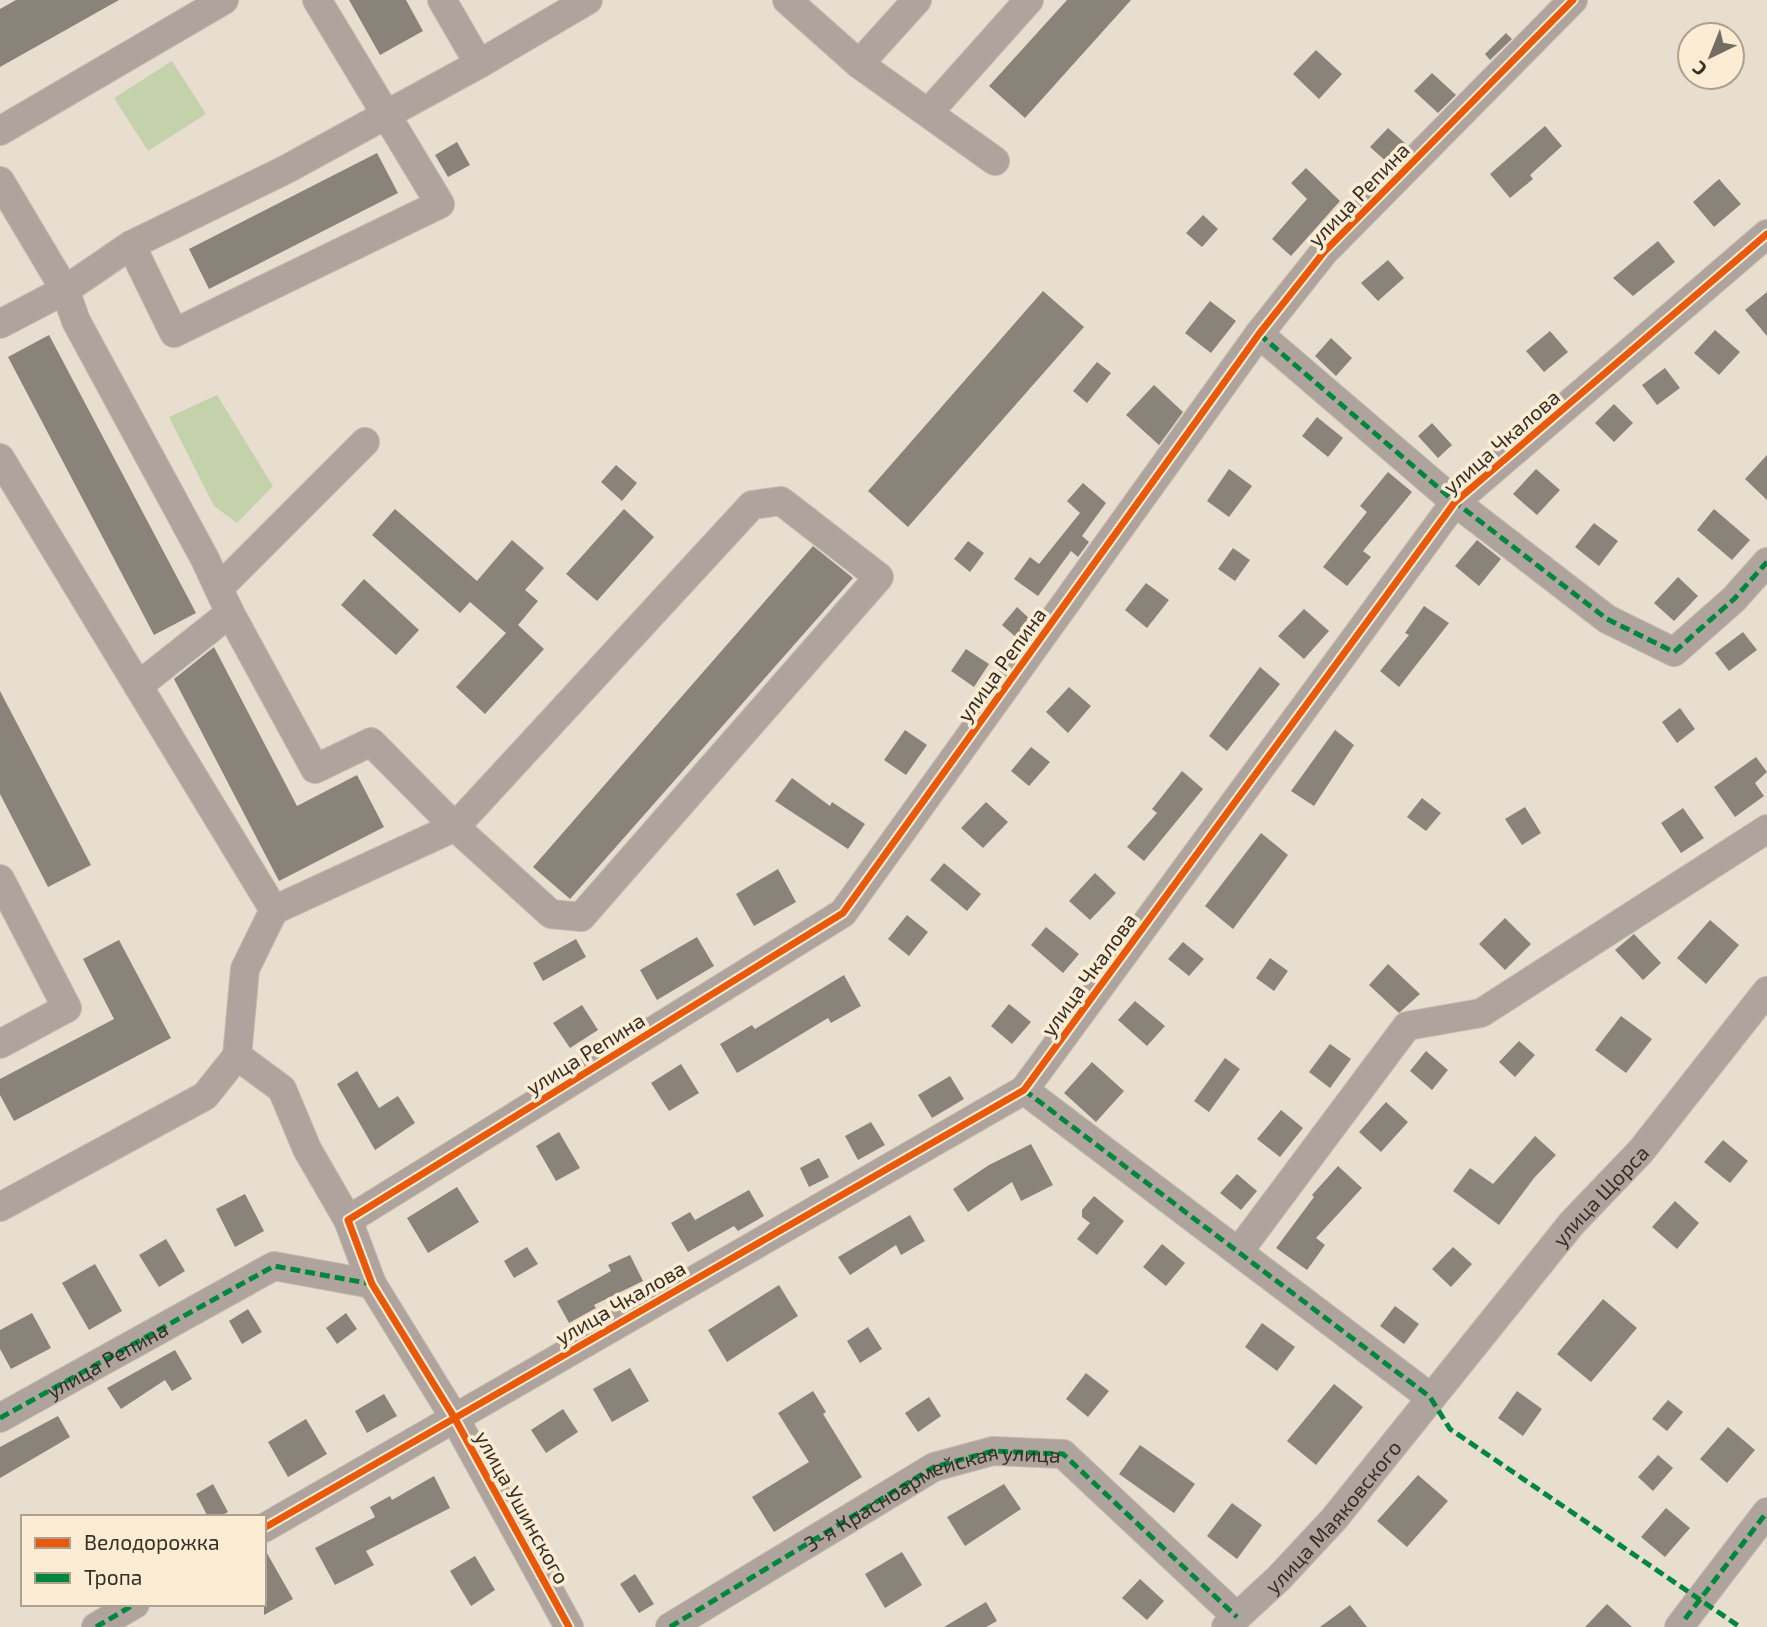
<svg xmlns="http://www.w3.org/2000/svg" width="1767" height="1627" font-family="'Exo 2',sans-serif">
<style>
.green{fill:#c3d2aa}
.building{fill:#8a8379}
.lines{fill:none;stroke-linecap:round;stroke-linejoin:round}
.minor-casing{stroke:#c2baaf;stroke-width:30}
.minor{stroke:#afa39d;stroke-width:28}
.quiet{stroke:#00873e;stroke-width:5;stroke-dasharray:10 5;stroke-linecap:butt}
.cycleway-casing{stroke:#fdecd4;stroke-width:11}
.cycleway{stroke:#e8590c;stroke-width:7}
.labels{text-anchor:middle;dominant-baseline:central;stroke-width:7;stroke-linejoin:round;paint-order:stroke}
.street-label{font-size:21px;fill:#352f25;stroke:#fdecd4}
</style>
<rect width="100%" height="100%" fill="#e7ded0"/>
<path class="green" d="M 172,61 L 206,114 L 148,151 L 114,98 Z
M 217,395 L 273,486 L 237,523 L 214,506 L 169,417 Z"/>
<path class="building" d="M 16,0 L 119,0 L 0,67 L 0,9 Z
M 349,0 L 406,0 L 423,31 L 380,55 Z
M 1067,0 L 1131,0 L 1025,118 L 989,86 Z
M 1506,33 L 1512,39 L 1490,60 L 1485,54 Z
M 1316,50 L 1342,74 L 1319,99 L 1293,74 Z
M 1432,73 L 1456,95 L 1438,113 L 1414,91 Z
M 1545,126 L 1562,146 L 1530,175 L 1533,179 L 1510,198 L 1490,174 Z
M 1388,128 L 1407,145 L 1388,163 L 1370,147 Z
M 457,142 L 470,165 L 448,177 L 435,155 Z
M 377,153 L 398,193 L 209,289 L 189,249 Z
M 1306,168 L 1340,201 L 1291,256 L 1272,239 L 1307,199 L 1291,183 Z
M 1719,179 L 1741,204 L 1714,227 L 1693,202 Z
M 1203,215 L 1218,229 L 1202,247 L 1186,233 Z
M 1658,241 L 1675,262 L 1633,296 L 1613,278 Z
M 1388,260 L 1404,278 L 1378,301 L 1361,283 Z
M 1043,291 L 1084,327 L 908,527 L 868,491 Z
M 1767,292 L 1767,336 L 1745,310 Z
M 1210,301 L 1236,321 L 1211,353 L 1185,333 Z
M 1715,330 L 1740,352 L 1719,375 L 1694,353 Z
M 1550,331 L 1568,352 L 1544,372 L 1526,351 Z
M 49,335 L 196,613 L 154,635 L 8,357 Z
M 1331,338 L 1352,358 L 1336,376 L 1315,356 Z
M 1097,362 L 1111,373 L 1087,403 L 1073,391 Z
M 1665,368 L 1680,388 L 1657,405 L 1642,385 Z
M 1154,385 L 1183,412 L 1159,445 L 1126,415 Z
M 1614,404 L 1633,423 L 1614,442 L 1595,423 Z
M 1317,417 L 1343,438 L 1328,457 L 1302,436 Z
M 1432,423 L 1452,445 L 1438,458 L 1418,436 Z
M 1767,455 L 1767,500 L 1745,479 Z
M 616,465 L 637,483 L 622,501 L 601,482 Z
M 1229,469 L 1252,486 L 1229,517 L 1207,501 Z
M 1536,469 L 1560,490 L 1537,515 L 1513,494 Z
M 1388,472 L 1412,492 L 1363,551 L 1371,557 L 1347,586 L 1323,567 L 1367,512 L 1360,506 Z
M 1083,483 L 1106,503 L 1082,536 L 1089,542 L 1078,557 L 1071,551 L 1038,596 L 1014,579 L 1030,557 L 1039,564 L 1080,513 L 1067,501 Z
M 395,509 L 477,581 L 512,540 L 544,568 L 525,590 L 538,601 L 518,625 L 544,649 L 485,714 L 456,687 L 506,633 L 470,602 L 460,613 L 372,535 Z
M 624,509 L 654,537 L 597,601 L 566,574 Z
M 1714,509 L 1750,540 L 1732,560 L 1697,530 Z
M 1594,523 L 1618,541 L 1599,566 L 1575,547 Z
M 1477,540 L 1501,559 L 1479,586 L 1455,566 Z
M 968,541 L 984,553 L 970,572 L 954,559 Z
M 813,546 L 853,578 L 570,899 L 533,867 Z
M 1233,548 L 1250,560 L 1235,581 L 1218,569 Z
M 1678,577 L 1698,596 L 1674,621 L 1654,603 Z
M 364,579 L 419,630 L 396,655 L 341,605 Z
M 1146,583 L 1169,600 L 1147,628 L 1125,610 Z
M 1424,606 L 1449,623 L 1399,687 L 1380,671 L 1409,635 L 1405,633 Z
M 1017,607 L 1032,621 L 1019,640 L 1002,625 Z
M 1304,609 L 1329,631 L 1304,659 L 1278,636 Z
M 1743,632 L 1757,650 L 1729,671 L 1715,653 Z
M 214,647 L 297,806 L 357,775 L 384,827 L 279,881 L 174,679 Z
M 966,649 L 989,664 L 974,687 L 951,671 Z
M 1260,667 L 1280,684 L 1227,751 L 1209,736 Z
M 1069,687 L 1091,706 L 1068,733 L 1046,712 Z
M 0,691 L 91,865 L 48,887 L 0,794 Z
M 1680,708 L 1695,729 L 1677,743 L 1662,722 Z
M 905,730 L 927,745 L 906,775 L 884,760 Z
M 1335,730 L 1354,745 L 1314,806 L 1291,791 Z
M 1031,747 L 1050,762 L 1029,786 L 1011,771 Z
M 1756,757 L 1767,772 L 1755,783 L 1764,796 L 1735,817 L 1714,787 Z
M 1182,771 L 1203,789 L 1144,861 L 1127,847 L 1157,813 L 1152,809 Z
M 792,778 L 830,806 L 832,802 L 865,824 L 848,849 L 775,801 Z
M 1422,798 L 1441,813 L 1426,831 L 1407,817 Z
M 986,802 L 1008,822 L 983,848 L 961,828 Z
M 1525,807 L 1541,833 L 1522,845 L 1505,819 Z
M 1683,808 L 1704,838 L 1681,853 L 1661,823 Z
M 1261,833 L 1288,855 L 1233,929 L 1205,906 Z
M 944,863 L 981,894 L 967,911 L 930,880 Z
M 778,869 L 796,902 L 754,926 L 736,894 Z
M 1095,873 L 1116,893 L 1090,920 L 1069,901 Z
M 907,915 L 928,932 L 909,956 L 888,939 Z
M 1505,918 L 1531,944 L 1505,970 L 1479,944 Z
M 1710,920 L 1739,945 L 1706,984 L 1677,958 Z
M 1046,927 L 1079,954 L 1063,973 L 1031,945 Z
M 1634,934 L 1661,963 L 1643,980 L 1615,950 Z
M 697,937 L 714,966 L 657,1000 L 640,970 Z
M 576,939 L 586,957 L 543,981 L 533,963 Z
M 119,940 L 171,1038 L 14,1121 L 0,1095 L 0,1079 L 114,1019 L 83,959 Z
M 1183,942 L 1204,959 L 1189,976 L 1168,959 Z
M 1270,958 L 1288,971 L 1274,991 L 1256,978 Z
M 1388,964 L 1420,994 L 1399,1013 L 1369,985 Z
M 844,975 L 861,1006 L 831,1023 L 828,1018 L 737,1073 L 720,1044 L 752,1025 L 755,1029 Z
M 1135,1001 L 1165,1026 L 1147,1046 L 1118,1020 Z
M 1009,1004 L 1031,1022 L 1012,1044 L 991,1026 Z
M 582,1005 L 598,1030 L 570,1048 L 553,1023 Z
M 1621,1016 L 1652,1039 L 1626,1073 L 1595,1050 Z
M 1519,1041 L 1535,1055 L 1515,1077 L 1499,1062 Z
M 1330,1044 L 1351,1059 L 1330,1088 L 1309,1072 Z
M 1426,1051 L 1448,1070 L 1432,1090 L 1410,1071 Z
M 1225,1058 L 1240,1069 L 1209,1112 L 1194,1101 Z
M 1092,1062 L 1124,1091 L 1096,1122 L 1064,1093 Z
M 681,1064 L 699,1093 L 669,1111 L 651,1083 Z
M 357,1071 L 379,1108 L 398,1096 L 415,1123 L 375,1150 L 337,1084 Z
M 950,1076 L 964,1099 L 932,1118 L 918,1095 Z
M 1386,1102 L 1408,1122 L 1381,1152 L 1359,1132 Z
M 1281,1110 L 1303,1128 L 1280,1157 L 1257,1139 Z
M 871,1122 L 885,1145 L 858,1160 L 845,1136 Z
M 559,1132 L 580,1168 L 556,1181 L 536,1146 Z
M 1535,1136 L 1556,1155 L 1534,1178 L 1499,1225 L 1453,1191 L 1470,1168 L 1493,1184 Z
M 1723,1140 L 1748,1161 L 1730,1183 L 1704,1162 Z
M 1031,1144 L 1053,1185 L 1021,1201 L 1012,1182 L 968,1212 L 953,1189 L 989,1165 Z
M 819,1158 L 829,1177 L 809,1187 L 800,1168 Z
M 1338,1166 L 1362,1188 L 1316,1238 L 1325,1245 L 1307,1270 L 1276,1248 L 1314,1197 L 1312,1195 Z
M 1237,1174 L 1257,1191 L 1241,1210 L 1220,1193 Z
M 457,1187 L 479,1222 L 428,1253 L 407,1218 Z
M 749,1190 L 764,1216 L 738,1231 L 734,1226 L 688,1252 L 671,1223 L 690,1212 L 695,1220 Z
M 245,1194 L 264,1231 L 235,1247 L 216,1209 Z
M 1094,1196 L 1124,1221 L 1097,1255 L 1077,1239 L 1090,1223 L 1082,1217 L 1082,1210 Z
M 1675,1201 L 1699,1223 L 1677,1249 L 1652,1227 Z
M 910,1215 L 925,1241 L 901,1255 L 896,1245 L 850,1275 L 838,1257 Z
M 166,1239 L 185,1271 L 159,1287 L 139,1255 Z
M 1162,1244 L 1185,1263 L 1166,1286 L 1143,1267 Z
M 527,1247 L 538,1264 L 514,1278 L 504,1261 Z
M 1453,1247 L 1472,1264 L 1451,1287 L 1432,1269 Z
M 630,1255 L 643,1281 L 594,1305 L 596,1308 L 569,1323 L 557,1301 L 611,1271 L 608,1265 Z
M 95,1264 L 122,1311 L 89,1330 L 62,1283 Z
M 779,1285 L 798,1316 L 727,1362 L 708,1330 Z
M 1603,1299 L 1637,1328 L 1591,1382 L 1557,1354 Z
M 1395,1306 L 1419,1324 L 1404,1344 L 1380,1326 Z
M 248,1309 L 262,1332 L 242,1344 L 229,1321 Z
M 32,1313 L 51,1348 L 11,1369 L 0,1349 L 0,1330 Z
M 346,1313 L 357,1329 L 337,1344 L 326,1328 Z
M 1262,1323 L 1295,1347 L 1277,1371 L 1245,1347 Z
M 868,1327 L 882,1349 L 860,1363 L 847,1341 Z
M 175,1350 L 192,1379 L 172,1391 L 165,1380 L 121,1409 L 107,1388 Z
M 630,1368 L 649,1401 L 612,1422 L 593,1389 Z
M 1086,1373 L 1109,1391 L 1088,1417 L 1066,1399 Z
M 1334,1384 L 1363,1407 L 1316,1465 L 1287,1441 Z
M 813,1391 L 826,1412 L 823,1414 L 862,1477 L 774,1532 L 752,1497 L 809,1462 L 778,1413 Z
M 1517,1391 L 1542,1409 L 1523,1436 L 1498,1418 Z
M 384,1394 L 397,1416 L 367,1433 L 355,1411 Z
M 929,1397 L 941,1416 L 918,1432 L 905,1413 Z
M 1668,1400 L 1683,1412 L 1667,1431 L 1652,1419 Z
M 563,1409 L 578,1432 L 546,1453 L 531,1430 Z
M 58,1416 L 70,1437 L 0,1478 L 0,1447 Z
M 306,1419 L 327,1454 L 288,1477 L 268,1442 Z
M 1728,1427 L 1755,1450 L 1727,1483 L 1700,1459 Z
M 1140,1445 L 1195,1484 L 1174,1513 L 1119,1474 Z
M 1658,1455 L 1673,1468 L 1653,1491 L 1638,1477 Z
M 1418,1475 L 1448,1501 L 1407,1547 L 1377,1521 Z
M 434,1476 L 450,1508 L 366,1551 L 374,1565 L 335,1585 L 315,1548 L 375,1517 L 370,1507 L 390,1496 L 392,1500 Z
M 213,1484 L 228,1512 L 218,1517 L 208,1517 L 196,1494 Z
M 1004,1484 L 1021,1509 L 965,1546 L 947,1517 Z
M 1232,1503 L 1262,1525 L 1237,1559 L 1207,1536 Z
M 1666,1508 L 1690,1528 L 1665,1557 L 1641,1537 Z
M 264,1548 L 293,1599 L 264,1615 Z
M 902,1552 L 922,1585 L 885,1608 L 865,1574 Z
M 475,1556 L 495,1590 L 471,1606 L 450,1571 Z
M 635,1574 L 654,1604 L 639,1613 L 620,1584 Z
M 1140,1579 L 1164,1601 L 1147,1620 L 1122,1598 Z
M 986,1602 L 997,1621 L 986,1627 L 944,1627 Z
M 1607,1604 L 1632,1627 L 1585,1627 Z
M 1350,1605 L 1367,1627 L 1320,1627 Z"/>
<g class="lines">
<defs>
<g id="minor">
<path d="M 787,0 L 859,64 L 995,161"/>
<path d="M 479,64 L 588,0"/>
<path d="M 859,64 L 917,0"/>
<path d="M 929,112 L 1029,0"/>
<path d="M 0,131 L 224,0"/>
<path d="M 0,181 L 65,290 L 76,321 L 205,559 L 230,613 L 138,686"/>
<path d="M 131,245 L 174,333 L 440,204 L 317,0"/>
<path d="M 0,324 L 65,290 L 131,245 L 285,170 L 479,64 L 442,0"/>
<path d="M 1259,334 L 1455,502 L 1607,619 L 1674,652 L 1734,599 L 1767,562"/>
<path d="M 0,458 L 274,910 L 245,969 L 237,1056 L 282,1089 L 307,1149 L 348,1220 L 372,1284 L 454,1417 L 569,1627"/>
<path d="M 219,588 L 365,442"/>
<path d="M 230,613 L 315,769 L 371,742 L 455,827 L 752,505 L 781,501 L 879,577 L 581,917 L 551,914 L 455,827 L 274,910"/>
<path d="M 0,879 L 67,1008 L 0,1044"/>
<path d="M 1024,1090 L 1430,1397"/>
<path d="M 0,1207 L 205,1096 L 237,1056"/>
<path d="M 348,1220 L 843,913 L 1259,334 L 1324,252 L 1573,0"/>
<path d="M 1239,1251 L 1407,1026 L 1481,1013 L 1767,829"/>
<path id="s1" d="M 0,1418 L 274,1266 L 372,1284"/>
<path d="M 264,1528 L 1024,1090 L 1455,502 L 1767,234"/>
<path d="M 96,1627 L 135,1604"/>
<path d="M 670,1627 L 934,1467 L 993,1451 L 1063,1454 L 1237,1617"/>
<path id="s2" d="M 1226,1627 L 1279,1578 L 1334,1519 L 1572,1223 L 1641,1151 L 1767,991"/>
<path d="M 1679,1627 L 1767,1512"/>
</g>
</defs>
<use href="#minor" class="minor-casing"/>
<use href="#minor" class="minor"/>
<g class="quiet">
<path d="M 1259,334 L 1455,502 L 1607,619 L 1674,652 L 1734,599 L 1767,562"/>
<path d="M 1024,1090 L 1430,1397 L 1450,1429 L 1740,1627"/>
<path d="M 0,1418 L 274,1266 L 372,1284"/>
<path d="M 1685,1619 L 1767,1512"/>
<path d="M 96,1627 L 135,1604"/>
<path id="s3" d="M 670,1627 L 934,1467 L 993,1451 L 1063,1454 L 1237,1617"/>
</g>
<defs>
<path id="cycleway" d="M 264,1528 L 1024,1090 L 1455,502 L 1767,234
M 569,1627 L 454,1417 L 372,1284 L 348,1220 L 843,913 L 1259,334 L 1324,252 L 1573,0"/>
</defs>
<use href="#cycleway" class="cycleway-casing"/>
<use href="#cycleway" class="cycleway"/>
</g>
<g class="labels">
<g class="street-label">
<text transform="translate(1358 194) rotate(-46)">улица Репина</text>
<text transform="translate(1501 441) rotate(-41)">улица Чкалова</text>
<text transform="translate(1001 664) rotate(-54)">улица Репина</text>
<text transform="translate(1088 974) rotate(-54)">улица Чкалова</text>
<text transform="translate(585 1053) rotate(-32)">улица Репина</text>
<text stroke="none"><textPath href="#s2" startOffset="572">улица Щорса</textPath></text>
<text transform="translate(620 1302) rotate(-30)">улица Чкалова</text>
<text stroke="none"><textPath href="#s1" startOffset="122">улица Репина</textPath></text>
<text stroke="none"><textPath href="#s3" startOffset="298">3-я Красноармейская улица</textPath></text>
<text transform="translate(523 1507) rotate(61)">улица Ушинского</text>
<text stroke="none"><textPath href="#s2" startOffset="154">улица Маяковского</textPath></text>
</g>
</g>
<rect x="21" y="1515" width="245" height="91" fill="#fdecd4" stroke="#ada08e" stroke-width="2"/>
<rect x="35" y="1538" width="35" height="10" fill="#e8590c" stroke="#ada08e" stroke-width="2"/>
<text x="84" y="1550" font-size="21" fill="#352f25">Велодорожка</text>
<rect x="35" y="1573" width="35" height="10" fill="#00873e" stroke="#ada08e" stroke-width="2"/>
<text x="84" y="1585" font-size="21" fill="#352f25">Тропа</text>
<g transform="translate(1711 56) rotate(223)"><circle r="33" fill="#fdecd4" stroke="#ada08e" stroke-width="2"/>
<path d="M0-5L12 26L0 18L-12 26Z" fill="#736c61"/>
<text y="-10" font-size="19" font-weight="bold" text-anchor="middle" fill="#352f25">С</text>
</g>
</svg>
